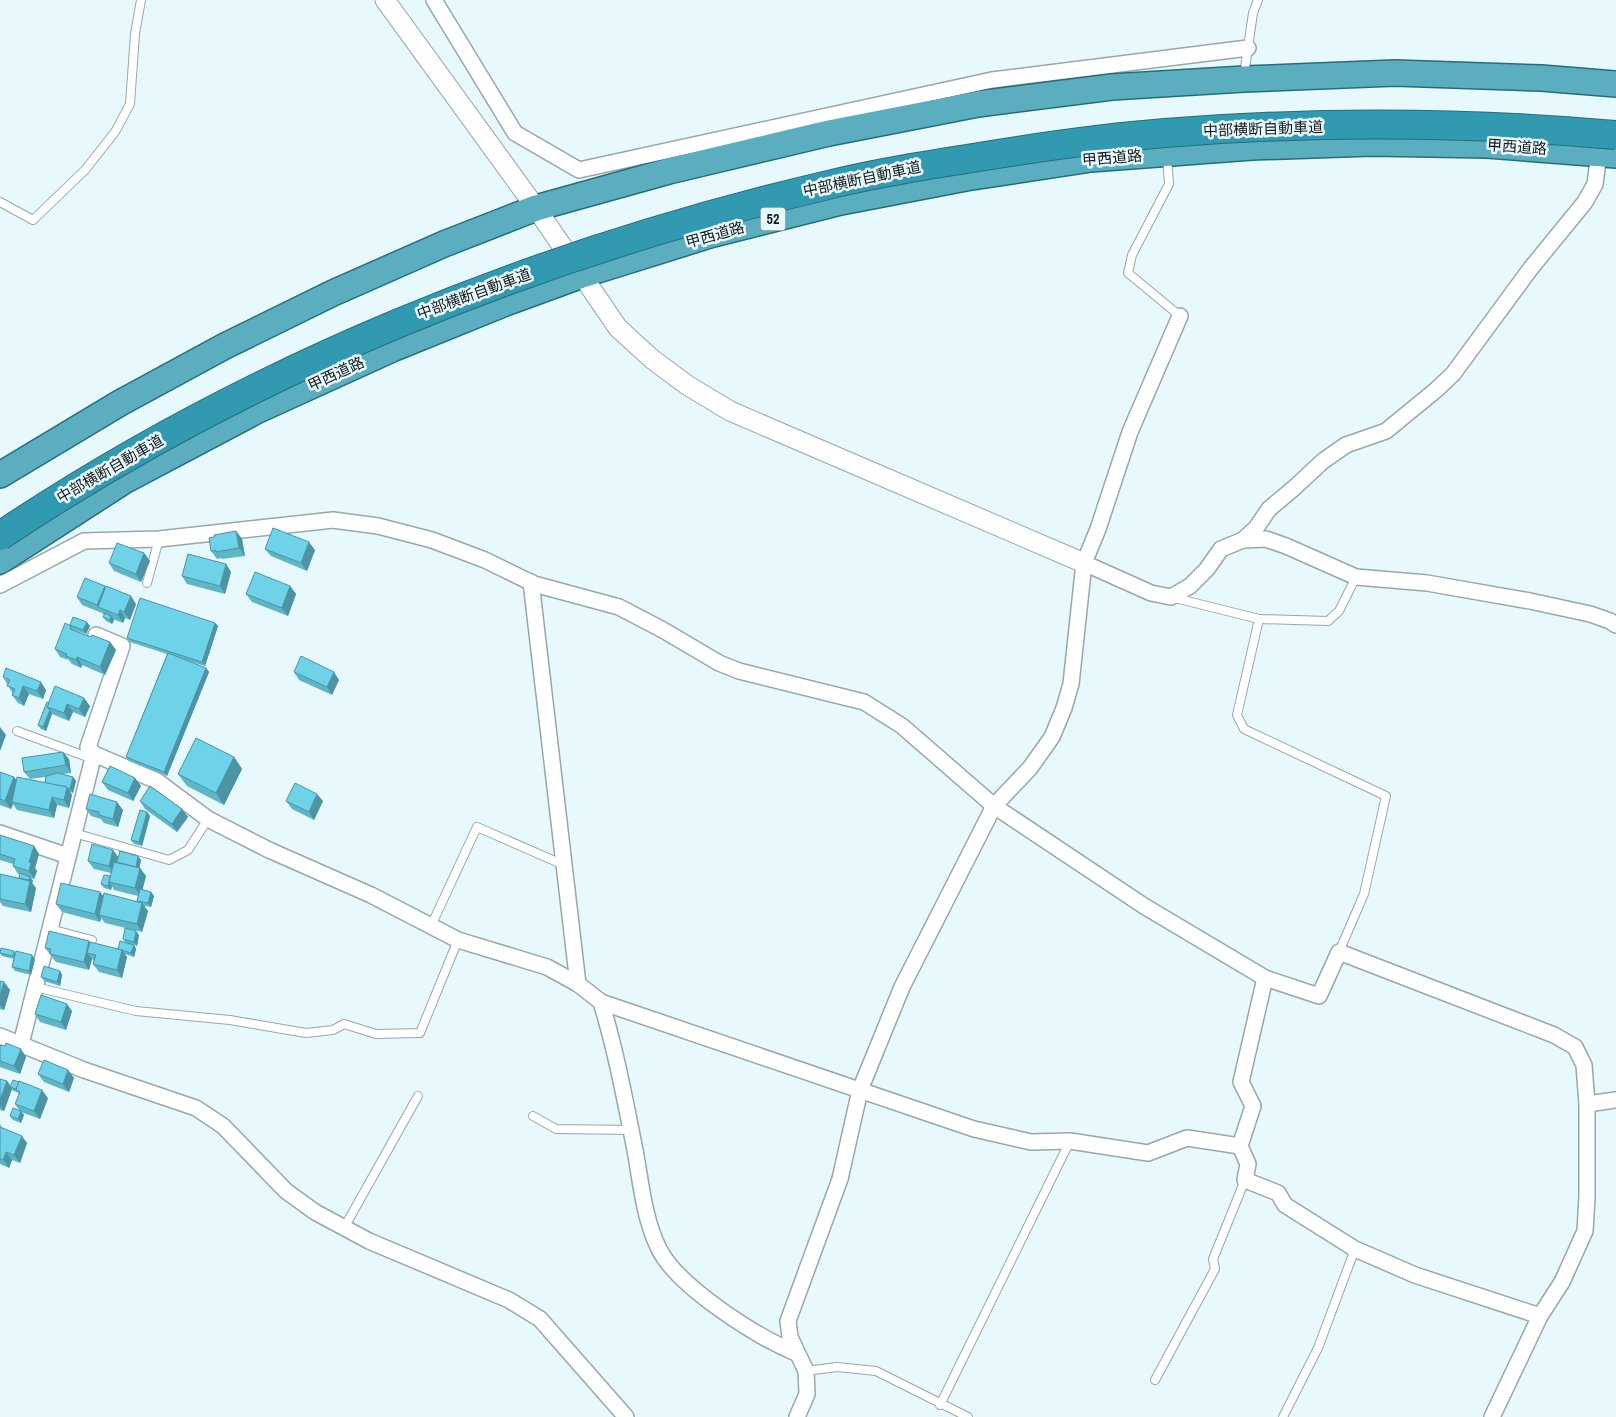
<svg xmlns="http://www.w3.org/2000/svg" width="1616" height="1417" font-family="'Archivo Narrow','Noto Sans JP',sans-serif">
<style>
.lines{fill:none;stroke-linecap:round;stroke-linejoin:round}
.service-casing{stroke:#97a7ab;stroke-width:10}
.minor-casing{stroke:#97a7ab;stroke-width:18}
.tertiary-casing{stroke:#97a7ab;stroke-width:21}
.trunk-casing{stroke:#266d7c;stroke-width:28}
.service{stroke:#fff;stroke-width:8}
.minor{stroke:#fff;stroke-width:15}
.tertiary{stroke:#fff;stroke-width:19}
.trunk{stroke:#5aaec0;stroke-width:25}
.motorway-bridge-casing{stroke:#266d7c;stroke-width:30;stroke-linecap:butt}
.motorway-bridge{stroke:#319ab0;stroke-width:28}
.wall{fill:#5fb5c8}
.shaded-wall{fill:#4d93a3}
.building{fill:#6ed2e9;stroke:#4d93a3}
.labels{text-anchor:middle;stroke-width:5;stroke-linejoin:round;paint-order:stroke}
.shield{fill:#e8f9fd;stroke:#535c5e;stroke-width:1}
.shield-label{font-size:14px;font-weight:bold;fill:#13191a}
.street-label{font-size:15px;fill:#13191a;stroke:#e8f9fd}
</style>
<rect width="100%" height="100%" fill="#e8f9fd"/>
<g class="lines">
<g class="service-casing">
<g id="service">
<path d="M1244,75l9,-62 5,-13"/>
<path d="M1167,157l2,27 -37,71 -4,18 52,43"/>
<path d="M0,202l33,18 52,-50 30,-38 15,-28 5,-70 6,-34"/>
<path d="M147,583l12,-44"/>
<path d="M1171,597l88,22 69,2 11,-10 17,-34"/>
<path d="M1259,619l-22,96 7,14 142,67 -22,98 -25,58"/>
<path d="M17,731l76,28"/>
<path d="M74,833l95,27 19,-10 20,-31"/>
<path d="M431,926l46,-99 87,38"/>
<path d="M50,929l42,11"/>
<path d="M35,987l101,24 94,9 76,13 27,-3 11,-6 32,10 44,-1 38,-93"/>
<path d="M533,1116l23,13 75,1"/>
<path d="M344,1228l74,-132"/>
<path d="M806,1371l31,-4 39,4 92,46"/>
<path d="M1155,1380l60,-111 -2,-10 32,-79"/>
<path d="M940,1405l130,-264"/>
<path d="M1283,1417l35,-69 37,-99"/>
</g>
</g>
<g class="minor-casing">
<g id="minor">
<path d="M434,0l81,133 64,37 413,-90 256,-32"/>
<path d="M1243,540l23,-1 20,7 70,31 71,6 103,18 60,13 20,7 6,4"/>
<path d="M1084,563l67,30 20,4 19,-11 17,-17 14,-20 22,-9 13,-12 13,-19 25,-21 29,-27 23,-16 40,-14 50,-41 17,-16 78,-106 54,-66 10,-18 4,-31"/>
<path d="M531,582l47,402"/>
<path d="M0,585l84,-44 75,-2 174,-19 45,6 54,14 53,20 49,24 85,23 44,23 56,33 20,8 125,31 38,24 92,80 150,100 121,72 54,18 20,-44 215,83 21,12 9,18 3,39v93l-2,34 -23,51 -22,34 -48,101"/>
<path d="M96,635l26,11 -34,101 6,7 63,27 51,38 61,31 102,45 87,45 89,27 31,17 23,18 373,127 57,13 39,-1 78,12 39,-15 53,8"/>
<path d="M0,833l68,23"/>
<path d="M1265,978l-24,104 12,24 -13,40 8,18 -3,16 33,13 7,12 70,44 60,26 125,41"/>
<path d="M601,1002c15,49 24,98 34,148 6,33 9,69 24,99 19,38 98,88 137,104"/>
<path d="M0,1036l84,34 112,38 27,18 63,65 29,21 54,29 140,59 31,19 86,98"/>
<path d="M21,1044l73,-290"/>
<path d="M1587,1104l29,-4"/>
<path d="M797,1417l10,-23 -1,-23 -16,-34 -2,-16 52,-142 20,-89 42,-103 92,-181 36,-38 22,-31 12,-29 7,-24 13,-121 14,-34 32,-97 50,-116"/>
</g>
</g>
<g class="tertiary-casing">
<path id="tertiary" d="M385,0l151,208 82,120 34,31 35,26 43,26 354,152"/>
</g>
<g class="trunk-casing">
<g id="trunk">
<path d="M0,475l120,-72 105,-57 108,-53 111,-49 92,-36 133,-37 160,-38 149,-29 134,-17 132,-8 151,-6 146,5 75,6"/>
<path d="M0,561l124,-80 134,-71 134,-61 116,-47 74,-27 128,-40 131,-33 125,-24 125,-19 161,-12 120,-4 115,2 129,10"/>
</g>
</g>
<use href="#service" class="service"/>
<use href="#minor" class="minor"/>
<use href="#tertiary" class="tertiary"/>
<use href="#trunk" class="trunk"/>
<g class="motorway-bridge-casing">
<path id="motorway-bridge" d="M0,536c251,-168 535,-282 828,-351 49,-12 100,-20 151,-28 61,-10 123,-19 186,-24 149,-12 301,-11 451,2"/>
</g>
<use href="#motorway-bridge" class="motorway-bridge"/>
</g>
<g class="wall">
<path d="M236,531l6,8 3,17 -23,3 -1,-1 -4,1 -6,-8 3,-14z"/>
<path d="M265,549l50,1 -8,21 -36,-15z"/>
<path d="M144,553l6,8 -9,21 -27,-11 -5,-8z"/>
<path d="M226,564l5,8 -6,22 -38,-10 -5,-8z"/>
<path d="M290,586l6,8 -8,22 -36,-14 -6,-8z"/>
<path d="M106,587l30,17 -6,16 -5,-2 -2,5 -10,-4 1,1 -2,4 -6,-3 -3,-4 1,-2 -2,-2 -20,-8 -5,-8z"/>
<path d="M215,623l3,3 -13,40 -23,-7 24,9 3,4 -42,104 -38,-15 -3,-4 41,-103 -37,-12 -3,-4z"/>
<path d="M70,625l20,1 -4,8 -12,-4 1,1 16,6 19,5 6,8 -11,25 -23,-10 -1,3 -9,-4 -3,-4 -9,-3 -5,-8z"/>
<path d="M294,672l45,8 -7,15 -33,-15z"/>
<path d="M3,677l43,13 -3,9 -14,-5 -5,12 -6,-3 -6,-8 1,-1z"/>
<path d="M47,702l43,4 -5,11 -12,-5 -4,9 -17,-7 -6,17 -5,-2 -3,-4z"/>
<path d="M234,757l8,12 -18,36 -37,-19 -9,-12z"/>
<path d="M69,759l2,14 -8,1 10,3 3,4 -3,12 -3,-1 2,3 -3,13 -12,-3 -3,13 -37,-8 -4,-6 -2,5 -11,-4v-33l14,5 2,3 29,3 1,-6 -16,2 -6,-7z"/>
<path d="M135,778l6,8 -8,15 -25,-11 -6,-8z"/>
<path d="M140,801l48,16 -11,15 -32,-23z"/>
<path d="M286,801h37l-9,19 -22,-11z"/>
<path d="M86,809l37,1 -5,17 -14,-4 -3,-4 -10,-3z"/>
<path d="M147,812l3,4 -8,30 -8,-2 -3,-4z"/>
<path d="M0,835l34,11 5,8 -4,14 2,3 -3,8 -3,-1 2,3 -1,2 4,5 -5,24 -28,-6 -3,-4v-28l19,4 1,-4h-2l-5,-8v-2l-13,-4z"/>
<path d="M113,850l5,7 -1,5 24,-2 -2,8 7,8 -4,14 9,2 3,4 -3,11 -7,-1 4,5 -6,21 -37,-9 -4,-5 -1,4 -38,-10 -6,-8 44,-12 4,5 34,5v-6l-24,-6 -2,-4 -1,4 -7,-2 -3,-4 9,-8 1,-3 -17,-4 -6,-8z"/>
<path d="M139,935l-2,11 -3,-1 2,4 -2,8 -9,-3 2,3 -5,21 -23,-6 -6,-8 1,-3 -2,-2 -3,11 -33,-8 -11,-14 44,-7 1,2 28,6 7,-7 -2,-3z"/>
<path d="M0,951h14l1,2 20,6 -4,16 -16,-4 -3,-4 2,-8 -12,-3 -2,-3z"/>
<path d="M60,971l2,4 -2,11 -16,-5 -3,-4z"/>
<path d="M0,981l4,1 6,8 -6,20 -4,-1z"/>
<path d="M72,1011l-6,19 -26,-8 -5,-8z"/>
<path d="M0,1045l26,12 -6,17 -20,-7z"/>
<path d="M68,1070l6,8 -5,14 -25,-10 -6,-8z"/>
<path d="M0,1079l7,2 4,5 37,12 -8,21 -19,-7 3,3 -3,8 -8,-3 -3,-4 10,-5 -5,-7 4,-10 -2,-2 -4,-1 -1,-2 -8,22 -4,-1z"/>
<path d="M0,1124l1,2v2l26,15 -7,20 -8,-3 -3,8 -9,-4z"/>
</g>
<g class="shaded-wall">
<path d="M236,531l6,8 3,17 -6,-8z"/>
<path d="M309,542l6,8 -8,21 -6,-8z"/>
<path d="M144,553l6,8 -9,21 -5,-8z"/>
<path d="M226,564l5,8 -6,22 -5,-8z"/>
<path d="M105,586l5,8 -12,13 -1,-2z"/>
<path d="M290,586l6,8 -8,22 -6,-8z"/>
<path d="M131,596l5,8 -6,16 -6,-8z"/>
<path d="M120,610l5,8 -2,5 -5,-8z"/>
<path d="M111,616l3,4 -2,4 -2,-4z"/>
<path d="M87,622l3,4 -4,8 -3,-4z"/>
<path d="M215,623l3,3 -13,40 -3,-4z"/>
<path d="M110,642l6,8 -11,25 -5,-8z"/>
<path d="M77,657l5,8 -1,3 -5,-8z"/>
<path d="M206,668l3,4 -42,104 -3,-4z"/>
<path d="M334,672l5,8 -7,15 -5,-8z"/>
<path d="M41,682l5,8 -3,9 -6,-8z"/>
<path d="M23,686l6,8 -5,12 -5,-8z"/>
<path d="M84,698l6,8 -5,11 -6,-8z"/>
<path d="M67,704l6,8 -4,9 -5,-8z"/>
<path d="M50,710l2,4 -6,17 -3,-4z"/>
<path d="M0,727l6,8 -6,16z"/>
<path d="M63,752l6,7 2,14 -5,-8z"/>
<path d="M234,757l8,12 -18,36 -8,-12z"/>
<path d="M14,777l6,8 -8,17 1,2 -2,5 -6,-8z"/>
<path d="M73,777l3,4 -3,12 -3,-4z"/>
<path d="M135,778l6,8 -8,15 -5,-8z"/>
<path d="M67,787l5,8 -3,13 -5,-8z"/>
<path d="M317,794l6,7 -9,19 -5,-8z"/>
<path d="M52,797l5,8 -3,13 -5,-8z"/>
<path d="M117,802l6,8 -5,17 -5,-8z"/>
<path d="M182,809l6,8 -11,15 -5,-8z"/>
<path d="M147,812l3,4 -8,30 -3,-4z"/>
<path d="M34,846l5,8 -4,14 2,3 -3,8 -5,-8v-9z"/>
<path d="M113,850l5,7 -4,17 -5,-8z"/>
<path d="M138,856l3,4 -2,11 -3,-4z"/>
<path d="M140,868l6,8 -5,20 -6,-8z"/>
<path d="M30,877l3,4 -1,2 4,5 -5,24 -6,-8z"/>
<path d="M109,882l3,4 -1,4 -3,-4z"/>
<path d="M100,892l6,8 -7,15 2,3 -1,4 -5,-8z"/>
<path d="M151,892l3,4 -3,11 -3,-4z"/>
<path d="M142,903l6,8 -6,21 -5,-8z"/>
<path d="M136,931l3,4 -2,11 -3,-4z"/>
<path d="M89,941l5,8 -7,4 5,6 -3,11 -5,-8z"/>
<path d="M134,945l2,4 -2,8 -3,-4z"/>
<path d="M122,950l5,7 -5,21 -5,-8z"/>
<path d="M32,955l3,4 -4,16 -2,-4z"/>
<path d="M60,971l2,4 -2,11 -3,-4z"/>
<path d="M4,982l6,8 -6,20 -4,-5v-9z"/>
<path d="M67,1004l5,7 -6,19 -5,-8z"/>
<path d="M21,1049l5,8 -6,17 -6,-8z"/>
<path d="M68,1070l6,8 -5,14 -6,-8z"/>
<path d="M7,1081l5,8 -8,22 -4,-5v-6z"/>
<path d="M42,1090l6,8 -8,21 -6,-8z"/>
<path d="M21,1111l3,4 -3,8 -3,-4z"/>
<path d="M22,1136l5,7 -7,20 -6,-8z"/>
<path d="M6,1152l6,8 -3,8 -6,-8z"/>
</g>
<g class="building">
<path d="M273,528l36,14 -8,21 -36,-14z"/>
<path d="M236,531l3,17 -23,4v-2l-5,1 -2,-13 5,-1v-2z"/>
<path d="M117,543l27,10 -8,21 -27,-11z"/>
<path d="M188,554l38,10 -6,22 -38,-10z"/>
<path d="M255,572l35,14 -8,22 -36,-14z"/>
<path d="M85,578l20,8 -8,19 -20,-8z"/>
<path d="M106,586l25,10 -7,16 -4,-2 -2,5 -20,-8z"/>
<path d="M140,598l75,25 -13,39 -75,-24z"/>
<path d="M105,613l6,3 -1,4 -7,-3z"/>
<path d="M73,617l14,5 -4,8 -13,-5z"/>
<path d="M65,623l6,3 -1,3 21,8 1,-2 18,7 -10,25 -23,-10 -1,3 -10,-4 1,-2 -12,-5z"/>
<path d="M168,653l38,15 -42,104 -38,-15z"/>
<path d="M301,656l33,16 -7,15 -33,-15z"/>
<path d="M6,668l35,14 -4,9 -14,-5 -4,12 -7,-3 3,-6 -8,-3 3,-6 -7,-3z"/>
<path d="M55,686l29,12 -5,11 -12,-5 -3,9 -17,-6z"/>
<path d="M47,702l2,1 -2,4 3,3 -7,17 -5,-2z"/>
<path d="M196,738l38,19 -18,36 -38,-19z"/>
<path d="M63,752l3,13 -42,7 -2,-14z"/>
<path d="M110,766l25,12 -7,15 -26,-11z"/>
<path d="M0,772l14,5 -9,24 -5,-2z"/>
<path d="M58,773l15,4 -3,12 -4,-1 1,-1 -22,-4 1,-7z"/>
<path d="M17,777l50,10 -3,13 -12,-3 -3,13 -37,-8z"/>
<path d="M295,783l22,11 -8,18 -23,-11z"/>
<path d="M150,786l32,23 -10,15 -32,-23z"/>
<path d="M90,794l27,8 -4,17 -14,-4v-3l-13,-3z"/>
<path d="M140,810l7,2 -8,30 -8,-2z"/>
<path d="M0,835l34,11 -5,16 2,1 -2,8 -16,-5 2,-7 -15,-5z"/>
<path d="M92,844l21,6 -4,16 -21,-5z"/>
<path d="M120,851l18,5 -2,11 -19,-5z"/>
<path d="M114,862l26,6 -5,20 -26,-6z"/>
<path d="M20,873l10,4 -1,3 -10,-2z"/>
<path d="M0,874l30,7 -5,23 -25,-5z"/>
<path d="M104,875l6,1 -2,10 -7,-2z"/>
<path d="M61,883l39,9 -5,22 -39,-10z"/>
<path d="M140,889l11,3 -3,11 -11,-2z"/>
<path d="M104,893l38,10 -5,21 -38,-9z"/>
<path d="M125,928l11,3 -2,11 -11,-3z"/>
<path d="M49,931l40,10 -5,21 -34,-8 1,-5 -6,-1z"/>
<path d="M120,941l14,4 -3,8 -13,-4z"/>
<path d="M90,942l32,8 -5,20 -24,-6 3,-9 -9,-2z"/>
<path d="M1,948l13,3 -1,5 -13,-3z"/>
<path d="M16,951l16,4 -3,16 -17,-4z"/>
<path d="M44,966l16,5 -3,11 -16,-5z"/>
<path d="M0,981l4,1 -4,14z"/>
<path d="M41,995l26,9 -6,18 -26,-8z"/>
<path d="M6,1043l15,6 -7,17 -14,-5v-16l5,1z"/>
<path d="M44,1060l24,10 -5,14 -25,-10z"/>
<path d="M0,1079l7,2 -7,19z"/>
<path d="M13,1080l6,2 -3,7 -6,-2z"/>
<path d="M19,1081l23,9 -8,21 -19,-7 5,-12 -4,-2z"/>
<path d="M13,1108l8,3 -3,8 -8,-3z"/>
<path d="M0,1127l22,9 -8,19 -8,-3 -3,8 -3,-1z"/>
</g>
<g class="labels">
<rect class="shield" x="760.5" y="207.5" width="25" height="23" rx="4"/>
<g class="shield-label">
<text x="773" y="224">52</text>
</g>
<g class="street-label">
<text transform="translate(1263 129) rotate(-2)" y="5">中部横断自動車道</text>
<text transform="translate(1517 147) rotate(4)" y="5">甲西道路</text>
<text transform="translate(1112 158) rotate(-5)" y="5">甲西道路</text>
<text transform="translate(862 179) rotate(-12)" y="5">中部横断自動車道</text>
<text transform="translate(715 235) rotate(-16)" y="5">甲西道路</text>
<text transform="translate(474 294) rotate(-20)" y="5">中部横断自動車道</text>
<text transform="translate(336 374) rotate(-25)" y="5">甲西道路</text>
<text transform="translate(110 469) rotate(-30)" y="5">中部横断自動車道</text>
</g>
</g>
</svg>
